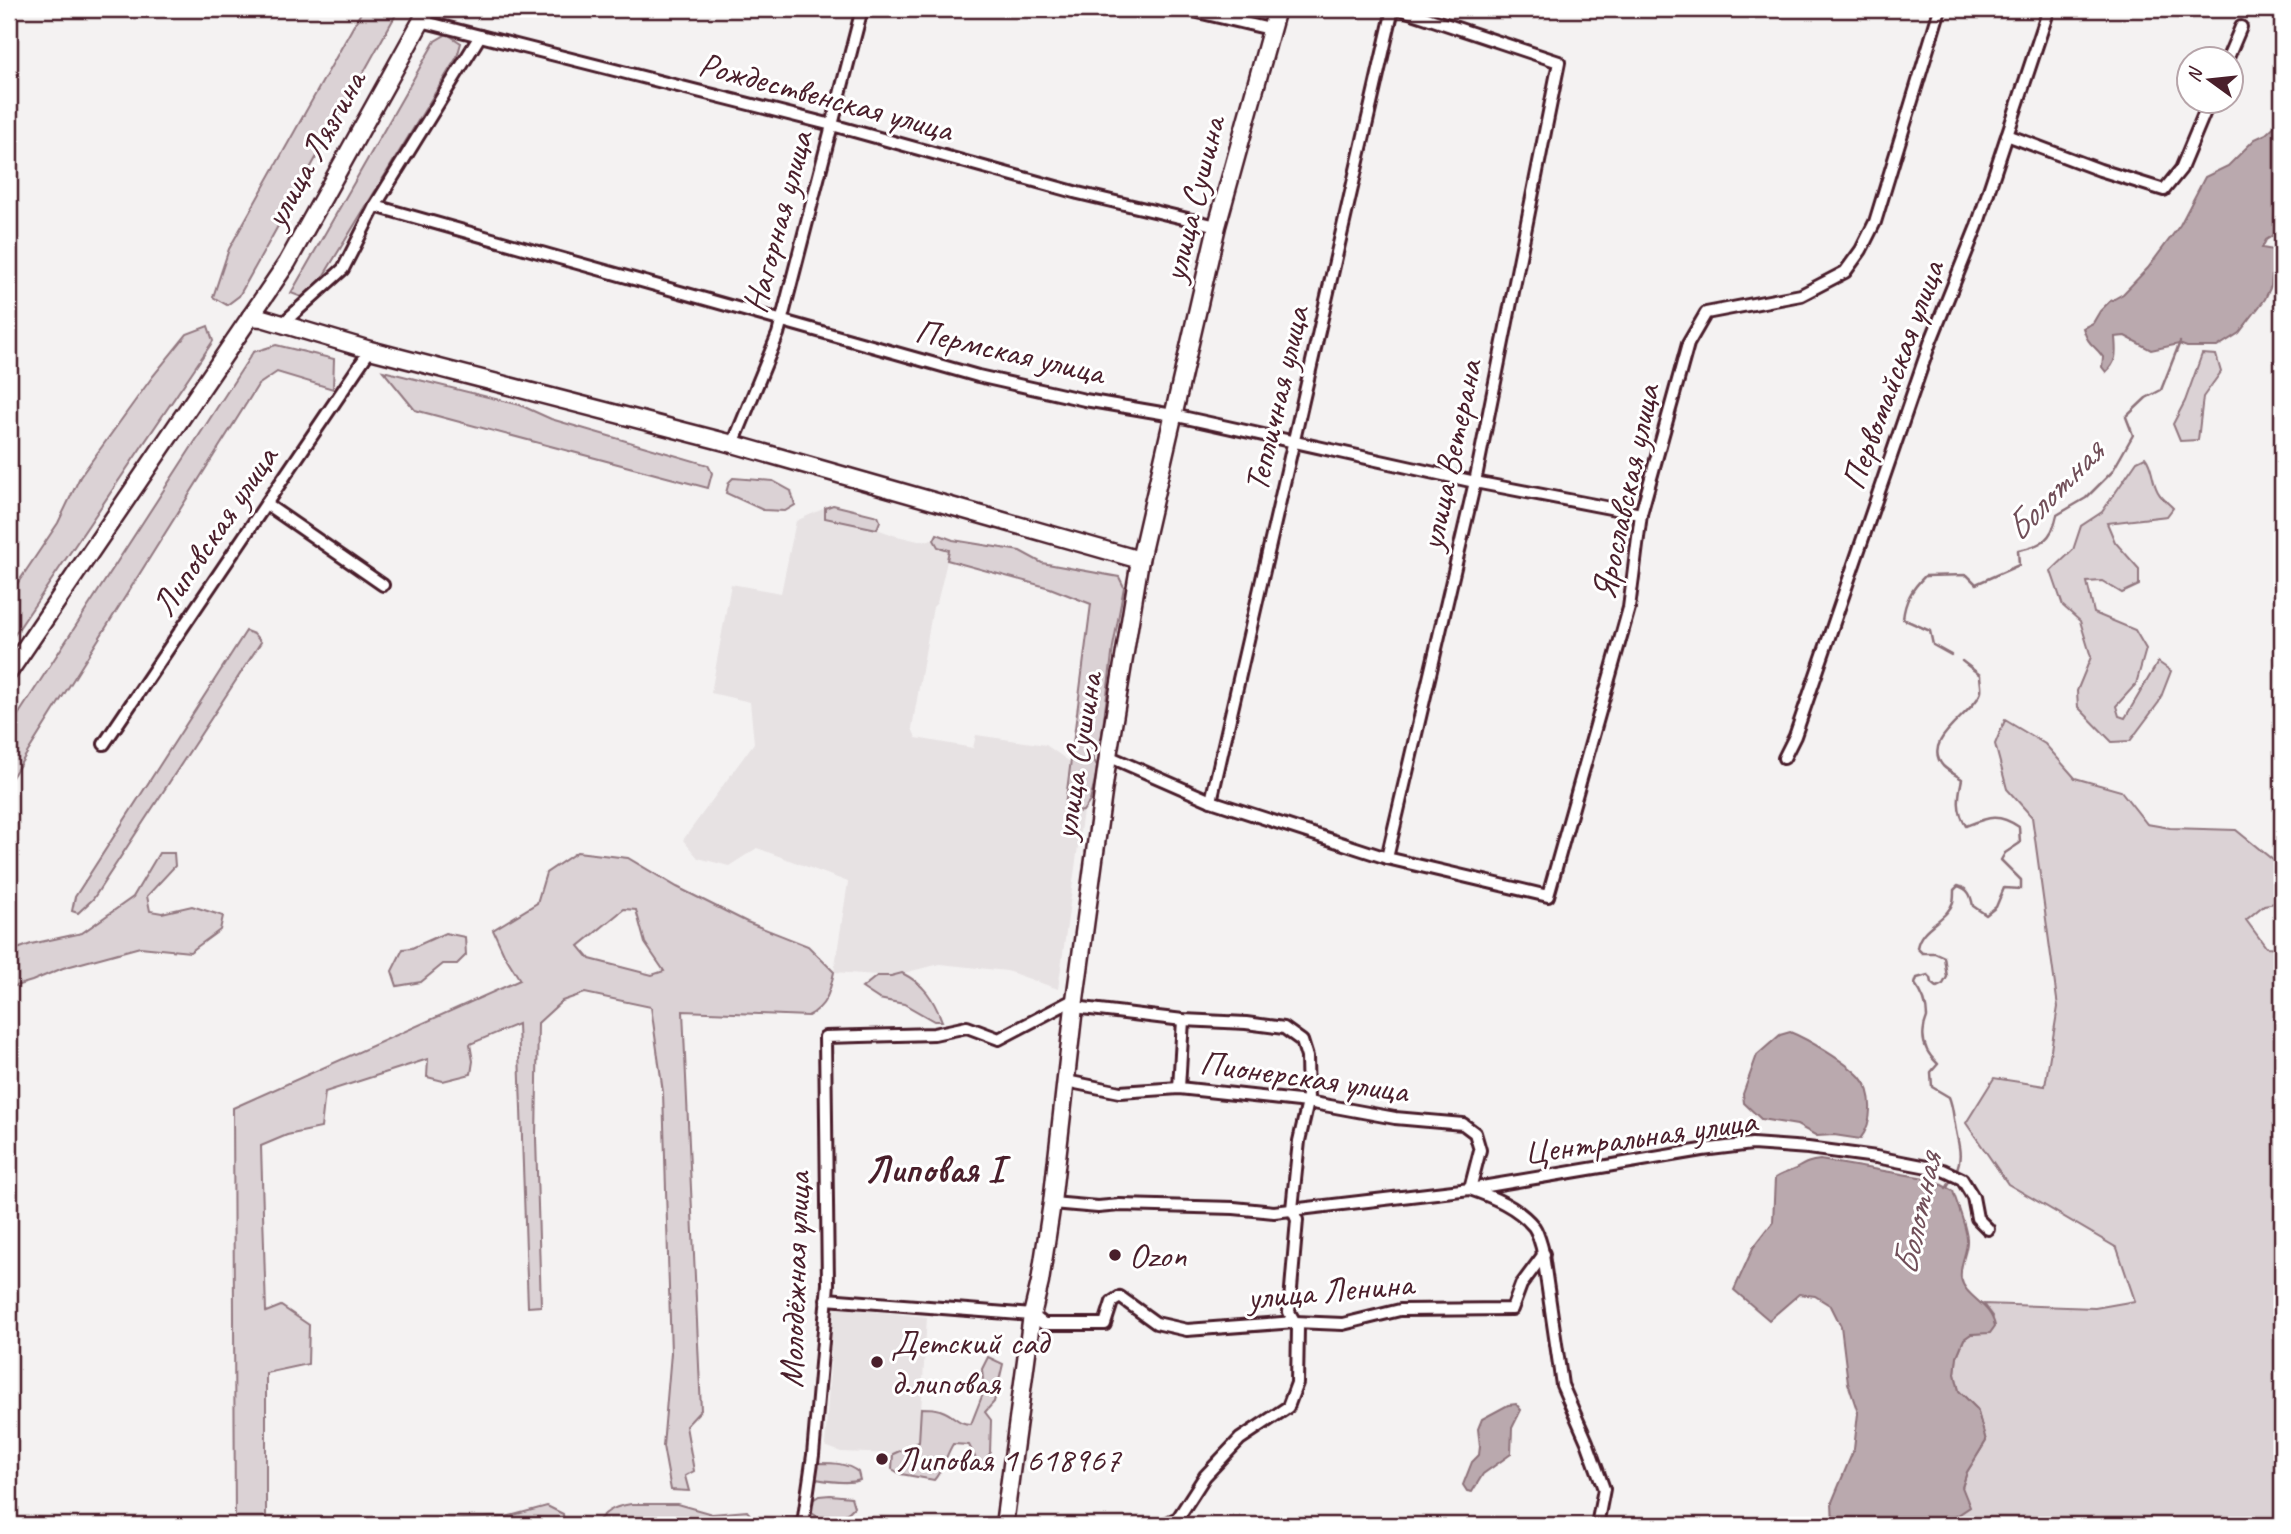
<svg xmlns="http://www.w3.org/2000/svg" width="2291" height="1534" font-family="Caveat,sans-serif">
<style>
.built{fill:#e7e2e3}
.green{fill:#dbd2d5;stroke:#927880;stroke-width:2;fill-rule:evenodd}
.water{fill:#baa9ae;stroke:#8d727a;stroke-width:2}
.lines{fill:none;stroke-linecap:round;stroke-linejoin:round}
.stream{stroke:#8d727a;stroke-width:2.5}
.street-casing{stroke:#4a1f2b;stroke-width:16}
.secondary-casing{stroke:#4a1f2b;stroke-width:21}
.street{stroke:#fff;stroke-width:10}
.secondary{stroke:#fff;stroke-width:16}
.poi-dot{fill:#4a1f2b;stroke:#fff;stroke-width:2.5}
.labels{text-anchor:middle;stroke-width:6;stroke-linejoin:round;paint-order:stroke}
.street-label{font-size:35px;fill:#4a1f2b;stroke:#fff}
.poi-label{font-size:35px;fill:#4a1f2b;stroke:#fff;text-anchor:start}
.water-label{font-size:37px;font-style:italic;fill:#714f59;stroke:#fff}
.quarter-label{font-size:38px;font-weight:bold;fill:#4a1f2b;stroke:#fff}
</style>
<rect width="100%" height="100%" fill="#f4f2f2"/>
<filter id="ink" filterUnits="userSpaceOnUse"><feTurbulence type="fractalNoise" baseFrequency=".0143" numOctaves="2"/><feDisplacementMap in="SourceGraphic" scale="14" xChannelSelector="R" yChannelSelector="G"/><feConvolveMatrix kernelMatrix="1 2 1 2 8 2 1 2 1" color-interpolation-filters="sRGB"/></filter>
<g filter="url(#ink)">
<g class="built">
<path d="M825,508v10l52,11 16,6 25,6 16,-1 4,7 12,2 -13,54 -4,4 -21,121 4,10 57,10 3,-13 70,10 24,17 -6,52 19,-3 -25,178 -51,-18 -67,-7 -49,12 -57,-4 14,-90 -91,-34 -28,18 -31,-8 -15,-18 71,-97 -4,-41 -39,-9 20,-109 50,9 15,-72z"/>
<path d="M834,1307l93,10 -8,125 -26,12 -52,-2 -16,-6z"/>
</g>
<g class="green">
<path d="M363,9h36l-160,287 -12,9 -14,-8 16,-48z"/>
<path d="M447,34l14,9 -4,14 -144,236 -9,5 -13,-5 144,-252z"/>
<path d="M208,326l5,15 -204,302v-47l49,-73 22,-46 73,-101 34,-42z"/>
<path d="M276,345l58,14 -1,30 -56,-17 -19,13 -249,397v-53l244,-377z"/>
<path d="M2202,354l14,1 5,17 -18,25 -5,43 -18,1 -7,-17 12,-23z"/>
<path d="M383,371l137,34 31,14 157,46 4,8 -4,15 -293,-78z"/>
<path d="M2145,457c9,11 6,27 15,38 4,5 9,9 13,13l-6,8 -60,7 8,19 24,27v16l-17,8 -20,-12 -15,1 7,31 41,17 11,19 -10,35 -20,22 3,10 6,2 33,-56 13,9 -12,31 -29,39 -18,1 -34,-35 -1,-16 14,-34 -11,-36 -17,-15 -12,-35 22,-21 8,-24 21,-14 35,-51z"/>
<path d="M733,478l40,3 18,10 4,14 -10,6 -22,-1 -37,-17 3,-11z"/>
<path d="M833,505l45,11 2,5 -3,8 -52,-11v-10z"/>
<path d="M937,534l16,6 67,11 22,12 77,14 5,10 -11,60 -12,96 -9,3 1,13 5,8 -8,34 -7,10 -19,3 27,-210 -41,-16 -103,-28 2,-10 -11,-3 -4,-7z"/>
<path d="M246,631l8,3 7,8 -168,257 -15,14 -6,-2 3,-14z"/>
<path d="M2005,720l40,24 30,34 46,13 26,33 23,4 66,2 43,35 3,6v31l-18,3 -18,15 20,27 16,1v577h-339l26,-18 -7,-19 5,-16 19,-31 -9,-32 -18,-18 -4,-17 2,-18 7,-17 7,-5 19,-2 3,-16 -9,-12 111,4 40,-7 -18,-53 -109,-64 -42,-61 28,-45 51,8 13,-79 -26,-190 -25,-28 -12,-45z"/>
<path d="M577,852l51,6 49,29 70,35 61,24 26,26c-4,19 -7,34 -26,44l-125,-5 18,399 -15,16 8,45 -9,5 4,15 -18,-1 -8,-44 8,-93 -8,-261 -12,-85 -66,-14 -23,8 -24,22 -2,115 5,168 -13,1 -10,-283 -48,20 3,17 -2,13 -28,7 -16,-4 1,-18 -103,33 -4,36 -34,7 -26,11 5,166 15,-6 28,19 -1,39 -42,9v152h-31l-2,-417 287,-128 -16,-26 -11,-24 44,-27 9,-30zM624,909l12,1 9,33 19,28 -12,4 -62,-16 -11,-13z"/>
<path d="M159,853h15l1,13 -28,30 3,15 12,2 30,-7 31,10 -3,14 -30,22 -50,-5 -77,21 -31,13 -23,7v-36l22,-8 51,-11 51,-36z"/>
<path d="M445,933l20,4 1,18 -9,9h-14l-22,18 -24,4 -5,-15 11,-22 9,-1z"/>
<path d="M902,973c22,11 31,25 40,48h-8l-30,-17 -25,-5 -17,-11 15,-12h14z"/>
<path d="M988,1357l15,7 -9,38 -9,10 6,8 -1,33 -10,14 -11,-22 -16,-1c-7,11 -11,28 -19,36l-33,-6 -9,-5 1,-15 26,-12 2,-34c9,0 16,0 24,4 11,5 13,12 26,12l13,-33 -2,-22z"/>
<path d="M819,1463c14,0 28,0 39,9l2,8c-10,4 -33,1 -44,-1l-1,-12z"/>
<path d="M830,1495l21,2 3,10c-10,12 -35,18 -45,2l2,-8 8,-5z"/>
<path d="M631,1504h46l35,10 35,-3 8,9 -3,5h-152l-1,-5c9,-11 19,-14 32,-16z"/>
<path d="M547,1506l16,8 1,9 -12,2h-223l177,-8z"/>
</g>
<g class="water">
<path d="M2282,119v111l-16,10 -4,8 12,2 -3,36 -6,13 -26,34 -22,14h-30l-8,-3 -28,6 -26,-14 -10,1c1,15 3,24 -9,35l-4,-5 1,-10c-10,-14 -14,-10 -20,-29l10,-5 7,-12 9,-9 14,-8 25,-26 32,-43 25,-48 23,-11 27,-27 11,-5z"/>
<path d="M1790,1032c18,7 57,31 70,45 14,16 13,46 0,62l-26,-4 -17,1 -20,-11 -36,-6 -17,-16 -1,-9 14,-39 23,-20z"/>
<path d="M1820,1160l111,19 22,12c4,13 13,34 14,48 1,13 -8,25 -6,39 4,20 29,24 34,48l-5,7 -19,1 -7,5 -7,17 -2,18 4,17 18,18 9,32 -19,31 -5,15 8,20 -27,18h-110l-1,-23 22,-53 4,-36 -10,-30 -7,-57 -10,-20 -16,-10 -16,-2 -30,26 -35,-30 19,-42 20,-26 2,-44c7,-5 15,-6 22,-10 9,-5 13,-7 23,-8z"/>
<path d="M1516,1404l5,6 -9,18 -1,26 -28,20 -11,18 -5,-1 -4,-6 9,-23 7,-7 1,-9 -2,-17 4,-10 26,-14z"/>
</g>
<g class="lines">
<g class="stream">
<path d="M1951,655l-18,-10 -3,-14 -27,-12c2,-19 9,-30 22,-43l42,-1 9,9 43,-19 -1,-15c23,-4 34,-10 39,-35l29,-17 26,-26 21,-37 -7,-18 20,-19 15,-8 19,-48"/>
<path d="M1956,1171c8,-16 1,-30 -1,-46 -2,-10 -2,-18 -6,-28l-17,-10 -1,-15 7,-8c-11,-10 -17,-21 -14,-36 0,-4 2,-7 3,-11 0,-12 -5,-24 -12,-33l2,-6 11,-3 3,3 1,5 5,4 6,-3 4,-7 -3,-20 -9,-4h-13l-5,-5c3,-22 30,-27 36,-46 1,-4 1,-8 1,-12l4,-4c11,3 13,10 15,20l13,9 10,-8 8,-19 17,1v-9l-20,-20 4,-7 15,-10 -1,-16c-21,-14 -30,-10 -53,-1 -10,-16 -8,-29 -4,-47 -6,-4 -14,-8 -19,-13 -23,-27 30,-51 38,-74 1,-4 -1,-12 -1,-17l-18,-14"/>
<path d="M1946,1189l7,-12"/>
</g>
<g class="street-casing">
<g id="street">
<path d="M1185,9l85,20"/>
<path d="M421,21l411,104 246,68 139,33"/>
<path d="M2227,60l14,-33"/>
<path d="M2007,135l93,35 64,20 17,-21 28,-67"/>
<path d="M375,206l603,170 107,24 88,15 302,67 166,32"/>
<path d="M281,325l62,-56 32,-63 105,-170"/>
<path d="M733,444l45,-110 84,-325"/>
<path d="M266,504l117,81"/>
<path d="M104,744l266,-394"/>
<path d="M1108,756l103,45 176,57 161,38 81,-288 12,-94 47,-170 18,-31 95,-18 44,-23 16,-22 14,-28 65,-213"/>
<path d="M1784,758l11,-22 135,-393 47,-117 72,-217"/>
<path d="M1211,801l182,-792"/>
<path d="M1387,858l88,-376 84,-420 -159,-53"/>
<path d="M1074,1007l109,13 63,3 38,5 18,13 5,16 1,45 -9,39 -7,68 5,11 -8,92 9,16 -1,55 -9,24 -48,32 -35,37 -27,42 -15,7"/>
<path d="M1066,1081l54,11 59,-4 129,14 87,16 68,6 12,9 5,17 -10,39c23,8 48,18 64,38 4,6 6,14 8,21l20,137 25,57 17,47 -7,36"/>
<path d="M1179,1088l4,-68"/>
<path d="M1052,1203l46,4 22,-2 114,3 40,4 196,-23 232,-39 50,-6 56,4 68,9 67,13 19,9 11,18 4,21 11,11"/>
<path d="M826,1299l206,16 12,9h61l7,-22 8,-5 36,26 31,7 108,-8 48,2 57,-14 112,-1 9,-24 23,-31"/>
<path d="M803,1524l10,-69 15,-171 -3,-247 109,-3 33,-7 32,12 76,-40"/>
<path d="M797,1525h49"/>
</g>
</g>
<g class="secondary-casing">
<g id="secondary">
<path d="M250,317l12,1 108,32 363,94 407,116"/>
<path d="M9,672l278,-409 141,-254"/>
<path d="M1004,1525l28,-210 8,-33 12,-79 22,-196 34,-251 32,-196 77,-334 60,-217"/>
</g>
</g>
<use href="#street" class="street"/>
<use href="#secondary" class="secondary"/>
</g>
</g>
<g class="poi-dot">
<circle cx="1115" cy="1255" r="7"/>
<circle cx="877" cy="1362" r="7"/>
<circle cx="882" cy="1459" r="7"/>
</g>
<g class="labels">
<g class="street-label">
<text transform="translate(826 96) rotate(15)" y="12">Рождественская улица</text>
<text transform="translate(314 149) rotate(-61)" y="12">улица Лязгина</text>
<text transform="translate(1193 199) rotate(-76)" y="12">улица Сушина</text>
<text transform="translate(777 222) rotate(-75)" y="12">Нагорная улица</text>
<text transform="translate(1010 351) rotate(13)" y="12">Пермская улица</text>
<text transform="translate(1892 375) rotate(-70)" y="12">Первомайская улица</text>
<text transform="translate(1276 399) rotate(-77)" y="12">Тепличная улица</text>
<text transform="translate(1450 455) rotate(-78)" y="12">улица Ветерана</text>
<text transform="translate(1625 492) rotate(-78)" y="12">Ярославская улица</text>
<text transform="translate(214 531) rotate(-56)" y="12">Липовская улица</text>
<text transform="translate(1077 756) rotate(-81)" y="12">улица Сушина</text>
<text transform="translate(1304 1076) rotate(8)" y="12">Пионерская улица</text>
<text transform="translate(1640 1136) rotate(-8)" y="12">Центральная улица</text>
<text transform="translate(794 1280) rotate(-88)" y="12">Молодёжная улица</text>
<text transform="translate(1330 1290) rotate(-5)" y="12">улица Ленина</text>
</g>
<g class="poi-label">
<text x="1129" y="1267">Ozon</text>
<text x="891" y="1354">Детский сад<tspan x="891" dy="40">д.липовая</tspan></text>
<text x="896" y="1471">Липовая 1 618967</text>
</g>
<g class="water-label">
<text transform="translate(2053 490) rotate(-46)" y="13">Болотная</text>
<text transform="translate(1916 1214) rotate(-78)" y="13">Болотная</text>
</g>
<g class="quarter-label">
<text x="934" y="1182">Липовая I</text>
</g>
</g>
<rect width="2291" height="1534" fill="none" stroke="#fff" stroke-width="35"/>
<rect x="18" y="18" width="2256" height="1499" fill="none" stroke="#4a1f2b" stroke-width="2.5" filter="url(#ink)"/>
<g transform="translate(2210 80) rotate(285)"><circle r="33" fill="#ffffff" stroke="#b7a5aa" stroke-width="2"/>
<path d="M0-5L12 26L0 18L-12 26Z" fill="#4a1f2b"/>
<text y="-10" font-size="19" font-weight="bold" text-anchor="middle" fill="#4a1f2b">N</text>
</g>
</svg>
